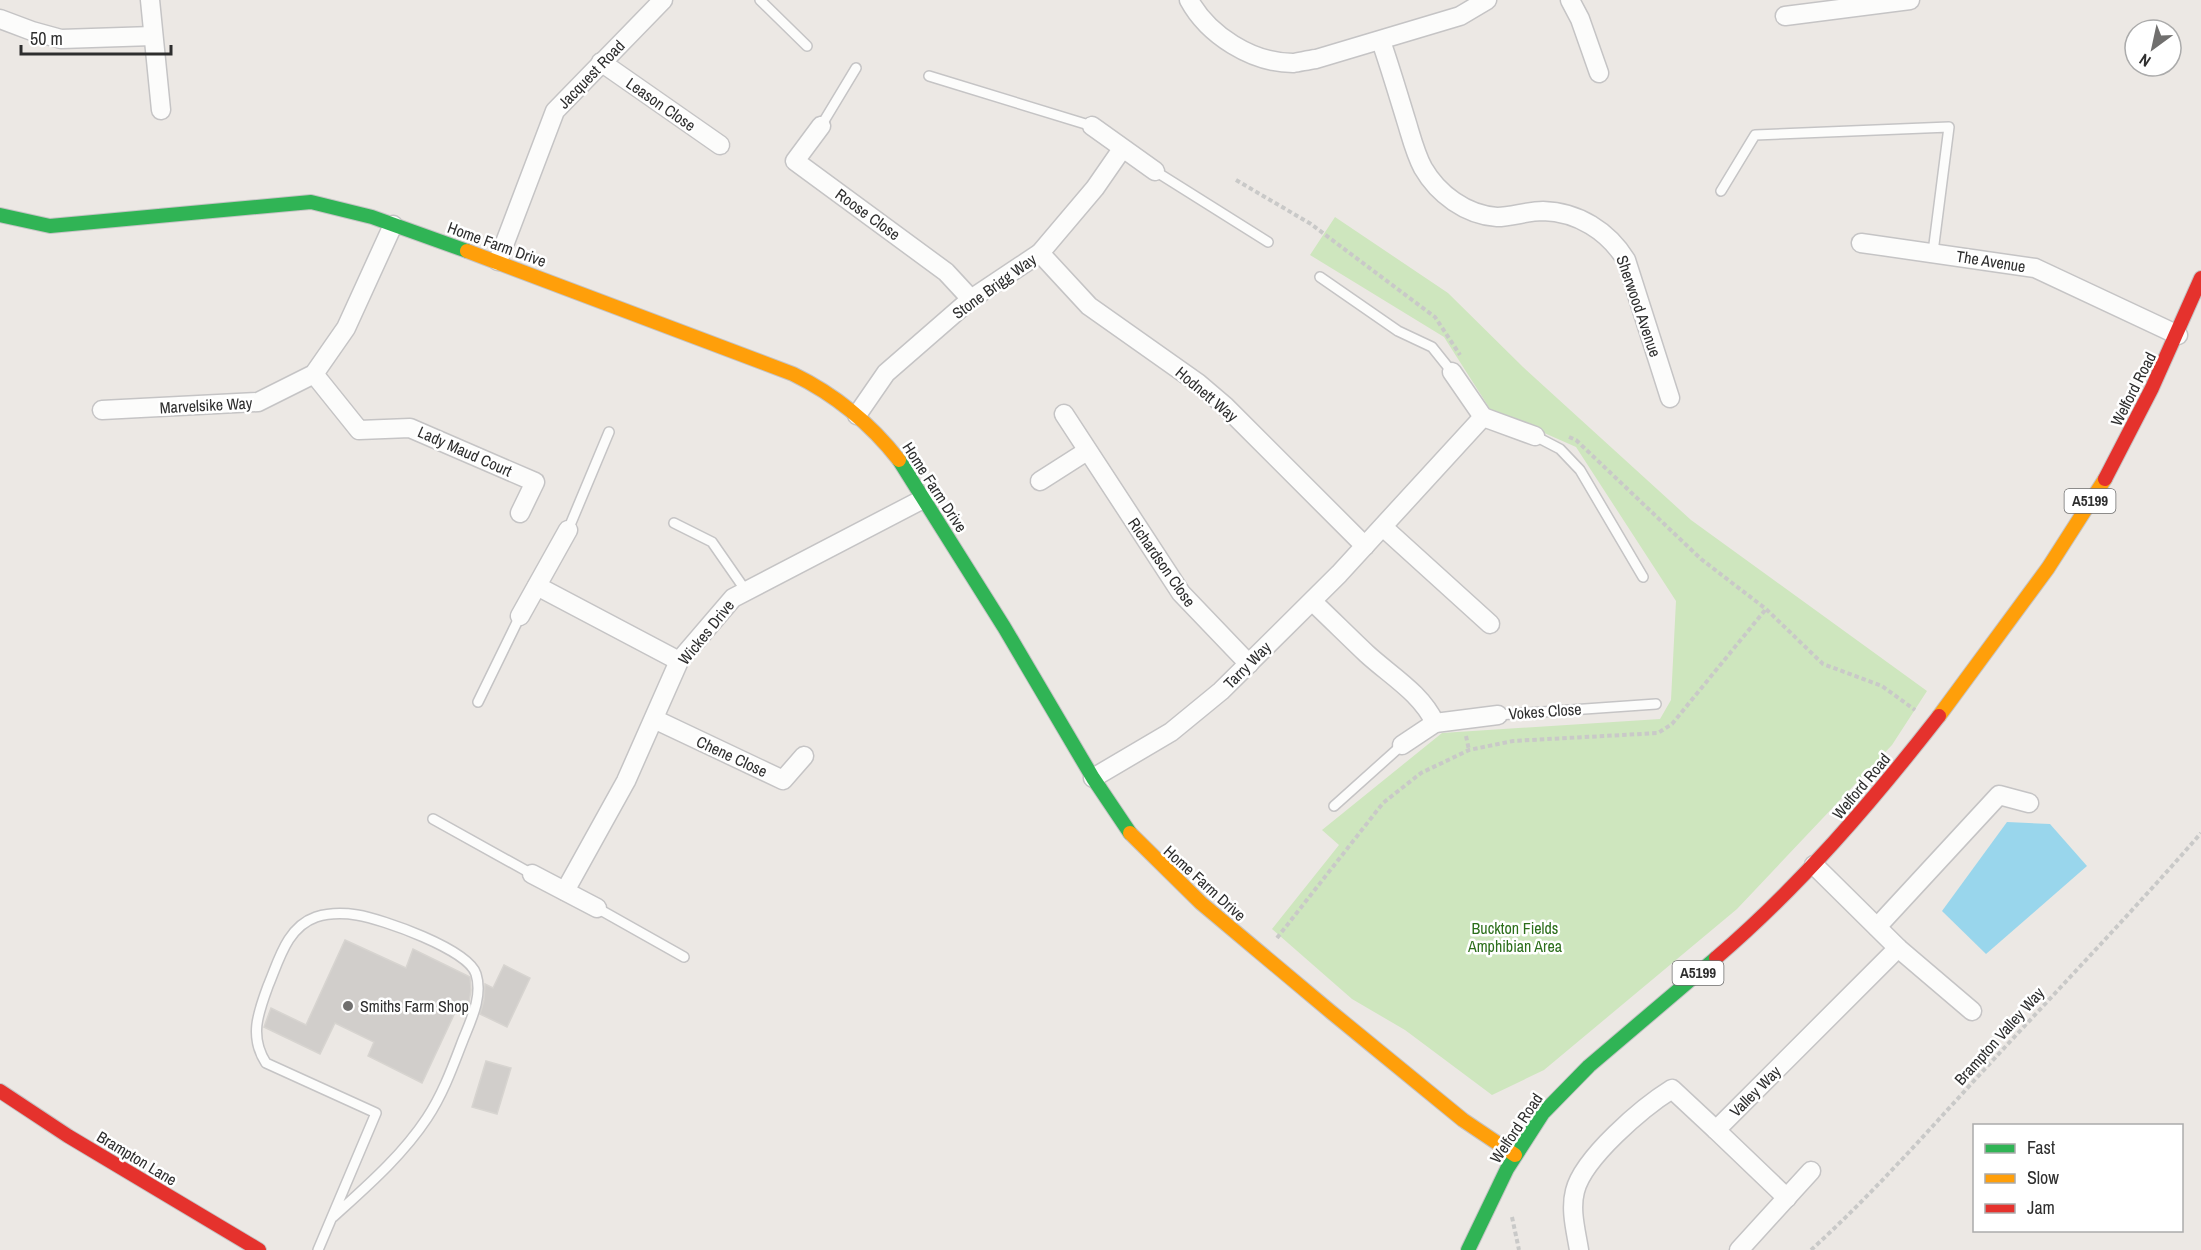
<svg xmlns="http://www.w3.org/2000/svg" width="2201" height="1250" font-family="'Archivo Narrow',sans-serif">
<style>
.green{fill:#cee6be}
.water{fill:#99d6ec}
.building{fill:#d1cecb;stroke:#d7d4d0;stroke-width:1.5}
.lines{fill:none;stroke-linecap:round;stroke-linejoin:round}
.lane-casing{stroke:#c5c4c5;stroke-width:12}
.street-casing{stroke:#c5c4c5;stroke-width:21}
.fast-casing{stroke:#c5c4c5;stroke-width:16}
.slow-casing{stroke:#c5c4c5;stroke-width:16}
.jam-casing{stroke:#c5c4c5;stroke-width:16}
.path{stroke:#c9c9c8;stroke-width:4;stroke-dasharray:4.5 3;stroke-linecap:butt}
.lane{stroke:#fcfcfb;stroke-width:9}
.street{stroke:#fcfcfb;stroke-width:18}
.fast{stroke:#30b455;stroke-width:14}
.slow{stroke:#ff9f0a;stroke-width:14}
.jam{stroke:#e5322d;stroke-width:14}
.poi-dot{fill:#706f6e;stroke:#fff;stroke-width:2}
.labels{text-anchor:middle;stroke-width:5;stroke-linejoin:round;paint-order:stroke}
.shield{fill:#fff;stroke:#6d6d6d;stroke-width:1.5}
.shield-label{font-size:15px;font-weight:bold;fill:#2e2e2e}
.street-label{font-size:16px;fill:#2e2e2e;stroke:#fff}
.park-label{font-size:16px;fill:#2c6e1b;stroke:#fff}
.poi-label{font-size:16px;fill:#2e2e2e;stroke:#fff;text-anchor:start}
</style>
<rect width="100%" height="100%" fill="#ece8e4"/>
<path class="green" d="M1335,217l113,76 75,74 168,153 236,171 -35,54 -155,164 -193,161 -52,25 -87,-65 -53,-31 -80,-70 67,-84 -17,-15 120,-97 218,-14 11,-19 5,-99 -100,-154 -86,-38 -46,-72 -134,-82z"/>
<path class="water" d="M2007,822l43,2 37,42 -101,88 -44,-43z"/>
<g class="building">
<path d="M345,940l61,28 7,-19 57,28 1,13 -3,18 -9,-4 -37,79 -54,-27 6,-14 -39,-19 -15,31 -56,-27 7,-19 35,17z"/>
<path d="M504,965l26,13 -23,49 -27,-13 4,-14 1,-16 8,4z"/>
<path d="M486,1061l25,7 -14,46 -25,-7z"/>
</g>
<g class="lines">
<g class="lane-casing">
<g id="lane">
<path d="M760,0l47,46"/>
<path d="M929,76l163,50"/>
<path d="M821,126l35,-58"/>
<path d="M1155,171l113,71"/>
<path d="M1721,191l34,-56 194,-8 -16,125"/>
<path d="M1320,277l78,54 34,16 20,25"/>
<path d="M1535,436l25,13 20,21 63,107"/>
<path d="M674,523l38,19 34,49"/>
<path d="M568,530l41,-98"/>
<path d="M478,702l42,-86"/>
<path d="M1498,715l158,-11"/>
<path d="M1334,806l68,-61"/>
<path d="M433,819l99,55"/>
<path d="M597,908l87,49"/>
<path d="M318,1250l58,-137 -110,-50c-17,-26 -8,-50 2,-77 11,-26 19,-59 48,-69 13,-4 28,-4 41,-2 25,4 111,34 119,59 7,22 -5,46 -13,66 -10,26 -20,54 -36,78 -25,38 -61,69 -94,99"/>
</g>
</g>
<g class="street-casing">
<g id="street">
<path d="M150,0l11,110"/>
<path d="M1189,0c19,35 63,63 104,63 7,-1 15,-3 23,-4l144,-43 27,-16"/>
<path d="M1570,0l10,19 19,54"/>
<path d="M1785,16l125,-16"/>
<path d="M0,19l32,12 29,8 92,-3"/>
<path d="M1381,41c9,26 17,53 25,79 5,16 9,33 17,48 15,26 43,47 74,49 15,0 30,-6 46,-6 35,1 65,20 83,49l44,138"/>
<path d="M601,62l119,83"/>
<path d="M821,126l-26,35 151,111 25,27"/>
<path d="M1092,126l63,45"/>
<path d="M1861,243l174,25 143,67"/>
<path d="M1040,253l49,53 109,77 27,23 140,140"/>
<path d="M498,261l57,-150 108,-111"/>
<path d="M1452,372l31,45 52,19"/>
<path d="M314,374l45,56 51,-2 125,54 -15,31"/>
<path d="M102,410l156,-8 56,-28 32,-46 47,-103"/>
<path d="M1064,414l117,179 68,71"/>
<path d="M857,415l29,-42 85,-74 69,-46 55,-65 27,-39"/>
<path d="M1040,481l47,-30"/>
<path d="M1383,527l107,97"/>
<path d="M537,586l142,75"/>
<path d="M1313,602c18,17 36,35 54,52 24,22 54,39 68,69"/>
<path d="M520,616l48,-86"/>
<path d="M654,719l129,61 21,-24"/>
<path d="M1402,745l33,-22 63,-8"/>
<path d="M1093,778l78,-46 50,-41 118,-117 144,-157"/>
<path d="M532,874l65,34"/>
<path d="M565,891l61,-110 53,-120 54,-63 192,-100"/>
<path d="M1877,927l122,-132 30,8"/>
<path d="M1898,948l74,63"/>
<path d="M1716,1130l71,68"/>
<path d="M1579,1250c-3,-19 -9,-40 -4,-59 8,-33 68,-84 97,-102l44,41 182,-182 -84,-83"/>
<path d="M1739,1250l72,-79"/>
</g>
</g>
<g class="fast-casing">
<g id="fast">
<path d="M0,215l50,11 261,-24 61,15 95,34"/>
<path d="M899,460l105,167 89,151 37,55"/>
<path d="M1468,1250l39,-81 36,-56 46,-47 127,-108"/>
</g>
</g>
<g class="slow-casing">
<g id="slow">
<path d="M467,251l326,123c43,21 77,49 106,86"/>
<path d="M1939,716l109,-148 57,-89"/>
<path d="M1130,833l71,70 130,109 132,108 52,35"/>
</g>
</g>
<g class="jam-casing">
<g id="jam">
<path d="M2105,479l47,-91 49,-110"/>
<path d="M1716,958c84,-72 155,-155 223,-242"/>
<path d="M0,1091l68,45 191,114"/>
</g>
</g>
<g class="path">
<path d="M1236,180l75,44 124,93 25,38"/>
<path d="M1569,437l7,3 125,119 65,50 57,55 59,22 33,24"/>
<path d="M1466,736l3,14"/>
<path d="M1277,938l106,-135 38,-30 48,-23 44,-9 145,-8 14,-9 94,-115"/>
<path d="M1512,1217l7,33"/>
<path d="M1811,1250c66,-60 123,-126 183,-191 69,-75 140,-149 207,-226"/>
</g>
<use href="#lane" class="lane"/>
<use href="#street" class="street"/>
<use href="#fast" class="fast"/>
<use href="#slow" class="slow"/>
<use href="#jam" class="jam"/>
</g>
<circle class="poi-dot" cx="348" cy="1006" r="6"/>
<g class="labels">
<g class="shield">
<rect x="2064.5" y="489" width="51" height="24" rx="4.5"/>
<rect x="1672.5" y="961" width="51" height="24" rx="4.5"/>
</g>
<g class="shield-label">
<text x="2090" y="506">A5199</text>
<text x="1698" y="978">A5199</text>
</g>
<g class="street-label">
<text transform="translate(591 74) rotate(-46)" y="6">Jacquest Road</text>
<text transform="translate(661 104) rotate(35)" y="6">Leason Close</text>
<text transform="translate(868 214) rotate(36)" y="6">Roose Close</text>
<text transform="translate(497 244) rotate(20)" y="6">Home Farm Drive</text>
<text transform="translate(1991 261) rotate(9)" y="6">The Avenue</text>
<text transform="translate(994 286) rotate(-36)" y="6">Stone Brigg Way</text>
<text transform="translate(1639 306) rotate(71)" y="6">Sherwood Avenue</text>
<text transform="translate(2133 389) rotate(-63)" y="6">Welford Road</text>
<text transform="translate(1207 394) rotate(40)" y="6">Hodnett Way</text>
<text transform="translate(206 405) rotate(-3)" y="6">Marvelsike Way</text>
<text transform="translate(465 451) rotate(24)" y="6">Lady Maud Court</text>
<text transform="translate(935 487) rotate(57)" y="6">Home Farm Drive</text>
<text transform="translate(1162 562) rotate(55)" y="6">Richardson Close</text>
<text transform="translate(706 632) rotate(-51)" y="6">Wickes Drive</text>
<text transform="translate(1247 665) rotate(-45)" y="6">Tarry Way</text>
<text transform="translate(1545 711) rotate(-4)" y="6">Vokes Close</text>
<text transform="translate(732 756) rotate(25)" y="6">Chene Close</text>
<text transform="translate(1861 786) rotate(-50)" y="6">Welford Road</text>
<text transform="translate(1205 883) rotate(42)" y="6">Home Farm Drive</text>
<text transform="translate(1999 1036) rotate(-48)" y="6">Brampton Valley Way</text>
<text transform="translate(1755 1091) rotate(-45)" y="6">Valley Way</text>
<text transform="translate(1516 1128) rotate(-56)" y="6">Welford Road</text>
<text transform="translate(137 1158) rotate(31)" y="6">Brampton Lane</text>
</g>
<g class="park-label">
<text x="1515" y="934">Buckton Fields<tspan x="1515" dy="18">Amphibian Area</tspan></text>
</g>
<g class="poi-label">
<text x="360" y="1012">Smiths Farm Shop</text>
</g>
</g>
<rect x="1973" y="1124" width="210" height="108" fill="#ffffff" stroke="#ababab" stroke-width="1.5"/>
<rect x="1985" y="1144" width="30" height="9" fill="#30b455" stroke="#ababab" stroke-width="1.5"/>
<text x="2027" y="1154" font-size="18" fill="#2e2e2e">Fast</text>
<rect x="1985" y="1174" width="30" height="9" fill="#ff9f0a" stroke="#ababab" stroke-width="1.5"/>
<text x="2027" y="1184" font-size="18" fill="#2e2e2e">Slow</text>
<rect x="1985" y="1204" width="30" height="9" fill="#e5322d" stroke="#ababab" stroke-width="1.5"/>
<text x="2027" y="1214" font-size="18" fill="#2e2e2e">Jam</text>
<g transform="translate(2153 48) rotate(213)"><circle r="28" fill="#ffffff" stroke="#ababab" stroke-width="1.5"/>
<path d="M0-4.5L10 22L0 15L-10 22Z" fill="#706f6e"/>
<text y="-9" font-size="16" font-weight="bold" text-anchor="middle" fill="#2e2e2e">N</text>
</g>
<path d="M21 45v9h150v-9" fill="none" stroke="#2e2e2e" stroke-width="3"/>
<text x="30" y="45" font-size="18" fill="#2e2e2e" stroke="#ffffff" stroke-width="4.5" paint-order="stroke">50 m</text>
</svg>
